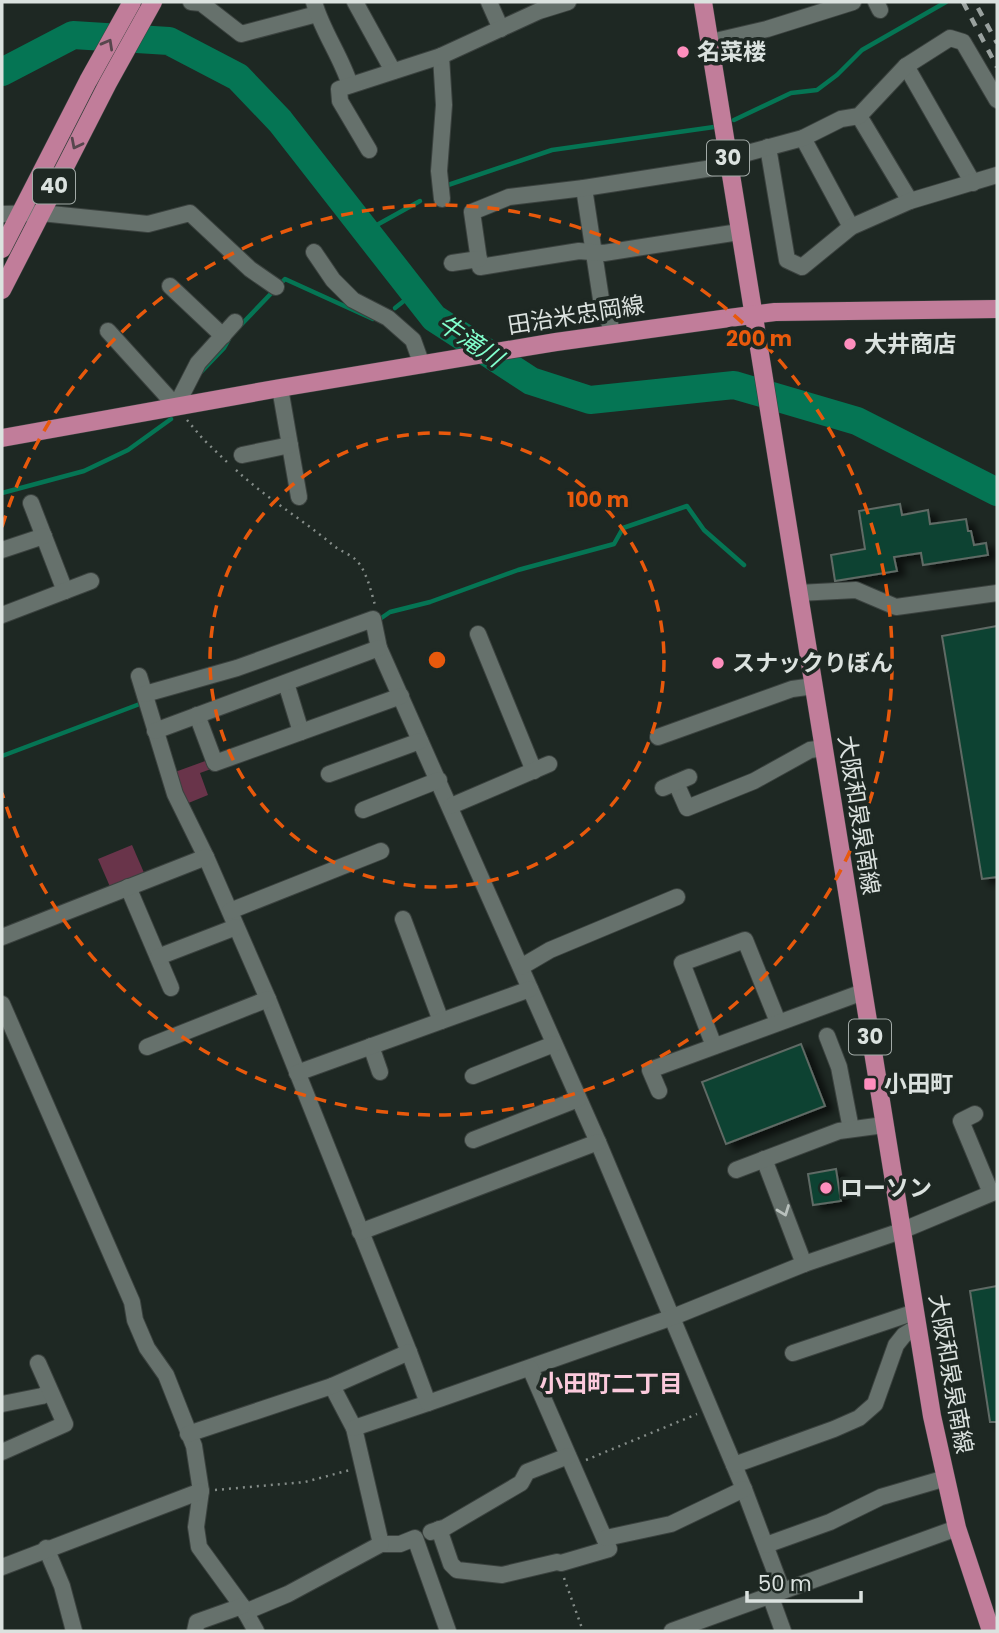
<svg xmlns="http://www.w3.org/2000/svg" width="999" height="1633" font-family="Poppins,'Noto Sans JP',sans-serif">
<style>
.green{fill:#69344a}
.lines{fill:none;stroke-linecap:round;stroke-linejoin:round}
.stream{stroke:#057554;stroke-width:4.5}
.river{stroke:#057554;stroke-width:28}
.building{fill:#114331;stroke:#5f6a65;stroke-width:2;filter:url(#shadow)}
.minor-casing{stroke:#3b423f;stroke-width:18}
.major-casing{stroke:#3b423f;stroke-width:19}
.path{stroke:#848c88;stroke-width:2.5;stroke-dasharray:2 5;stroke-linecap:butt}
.minor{stroke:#66716c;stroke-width:16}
.major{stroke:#c17d9a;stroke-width:18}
.rail{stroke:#99a19e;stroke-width:4.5;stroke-dasharray:9 9;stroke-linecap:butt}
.oneway{stroke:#57464d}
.oneway2{stroke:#b8c0bc}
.ring{fill:none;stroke:#e8590c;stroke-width:3.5;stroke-dasharray:12 9}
.poi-dot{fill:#fe8ebd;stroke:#1e2823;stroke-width:2.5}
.labels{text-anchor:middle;stroke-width:7;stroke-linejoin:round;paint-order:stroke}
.shield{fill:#1e2823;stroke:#a2aaa7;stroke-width:2}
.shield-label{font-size:21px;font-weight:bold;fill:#dbe2df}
.poi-label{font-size:23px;font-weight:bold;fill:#dbe2df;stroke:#1e2823;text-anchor:start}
.street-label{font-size:23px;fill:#dbe2df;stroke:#1e2823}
.water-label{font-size:24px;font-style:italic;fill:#82ffcd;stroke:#1e2823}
.neighbourhood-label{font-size:24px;font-weight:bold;fill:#fbcadc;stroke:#1e2823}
.centre{fill:#e8590c;stroke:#1e2823;stroke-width:3.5}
.ring-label{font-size:21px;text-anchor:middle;font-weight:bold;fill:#e8590c;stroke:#1e2823;stroke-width:7;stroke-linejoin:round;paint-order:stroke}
</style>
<defs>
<filter id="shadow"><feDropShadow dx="8" dy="4.5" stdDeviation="3.5" flood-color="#0009"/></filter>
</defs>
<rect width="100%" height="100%" fill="#1e2823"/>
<g class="green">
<path d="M208,760l3,9 -11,4 8,22 -22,9 -11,-32z"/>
<path d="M132,845l13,30 -34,14 -13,-30z"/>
</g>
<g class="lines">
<g class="stream">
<path d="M734,120l57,-27 26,-3 20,-15 25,-25 84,-48"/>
<path d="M445,186l107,-36 162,-23"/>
<path d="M366,231l54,-30"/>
<path d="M395,308l19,-15"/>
<path d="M239,327l46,-48 88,40"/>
<path d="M201,372l23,-24 5,-9"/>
<path d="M2,493l82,-22 44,-21 43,-31"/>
<path d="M377,621l13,-9 40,-10 88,-32 96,-26 9,-16 64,-22 17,24 40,35"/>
<path d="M2,756l143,-54"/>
</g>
<path class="river" d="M2,72l71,-37 96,6 69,36 42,44 154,197 97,63 59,19 144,-15 123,36 140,71"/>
</g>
<g class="building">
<path d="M900,504l2,11 26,-5 2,14 36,-5 2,12h3l3,14 12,-2 2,12 -65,10 -2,-12 -27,4 3,14 -62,10 -4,-26 34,-6 -6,-38z"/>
<path d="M997,626v251l-15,2 -40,-243z"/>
<path d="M801,1044l24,62 -99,38 -24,-62z"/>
<path d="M836,1169l5,32 -28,4 -5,-31z"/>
<path d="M997,1286v136h-7l-20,-131z"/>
</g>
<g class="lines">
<g class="minor-casing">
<g id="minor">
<path d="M191,2l10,1 40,31 76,-20"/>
<path d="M314,2c8,29 27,54 36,83"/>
<path d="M355,2l38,69"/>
<path d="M489,2l12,27"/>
<path d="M876,2l4,8"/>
<path d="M711,42l56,-13 86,-27"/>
<path d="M441,56l3,49 -5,66 3,28"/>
<path d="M906,66l67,117"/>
<path d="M859,116l51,85"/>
<path d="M803,138l48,89"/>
<path d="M768,147l19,113 15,7 49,-40 59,-26 87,-26"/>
<path d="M369,150l-29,-49 -1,-12 102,-33 98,-45 29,-9"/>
<path d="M584,188l17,111 12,34"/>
<path d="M2,214l39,-1 107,11 42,-11 60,56 26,18"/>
<path d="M739,232l-135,21 -25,-2 -99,16 -8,-55 37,-15 75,-9 135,-21 21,-12 63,-17 38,-19 18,-3 47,-50 44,-28 13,4 34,58"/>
<path d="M314,252l19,28 20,20 35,18 25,22 9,25"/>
<path d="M452,263l27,-4"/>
<path d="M170,286l53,50"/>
<path d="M108,331l68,75 22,-43 37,-41"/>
<path d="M280,388l19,109"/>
<path d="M242,455l48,-10"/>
<path d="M31,503l34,88"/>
<path d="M2,550l42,-14"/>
<path d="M798,593l58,-3 40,17 101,-14"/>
<path d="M2,615l89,-34"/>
<path d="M478,634l56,137"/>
<path d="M139,676l36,118 31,63 62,142 141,353"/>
<path d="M286,683l15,49"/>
<path d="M145,694l92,-26 136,-49 6,29 219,494 146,347 38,101"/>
<path d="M197,715l18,48 186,-67"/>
<path d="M155,731l224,-83"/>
<path d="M658,737l134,-48 22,-3"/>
<path d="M329,774l91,-33"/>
<path d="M676,783l11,25 67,-27 56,-31 13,-2"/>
<path d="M663,788l26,-11"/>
<path d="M451,806l98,-42"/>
<path d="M363,810l76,-30"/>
<path d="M128,887l43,101"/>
<path d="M230,911l151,-60"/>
<path d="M403,919l38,102"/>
<path d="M2,937l204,-80"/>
<path d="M158,957l78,-30"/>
<path d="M521,967l29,-17 127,-53"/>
<path d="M2,1004l130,298 3,18 12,28 19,27 28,71 7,45 -5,36 3,20 43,59 14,25"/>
<path d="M827,1036l12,31 12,62"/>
<path d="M371,1046l9,26"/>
<path d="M714,1046l-32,-83 63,-23 33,82"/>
<path d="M147,1047l121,-48"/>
<path d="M297,1073l233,-84"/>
<path d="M473,1076l81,-32"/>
<path d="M659,1091l-9,-21 213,-78"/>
<path d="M975,1114l-14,7 30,72"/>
<path d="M473,1140l105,-41"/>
<path d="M764,1159l40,105"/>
<path d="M736,1170l103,-39 45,-6"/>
<path d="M360,1232l238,-90"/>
<path d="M793,1353l122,-41"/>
<path d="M332,1386l22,42 27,116h19l15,-6 33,93"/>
<path d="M2,1404l40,-8 8,-4"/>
<path d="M354,1428l74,-25"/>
<path d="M188,1434l144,-48 77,-34 19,51 245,-86 131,-53 97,-33 96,-40"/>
<path d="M2,1452l63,-28 -27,-61"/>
<path d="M734,1465l100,-36 25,-11 16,-14 21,-59 8,-10 13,-8"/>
<path d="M439,1529l12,35 6,6 45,5 55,-13 4,1 48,-14 -79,-181"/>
<path d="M431,1532l15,-5 75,-44 6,-11 41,-16"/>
<path d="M606,1538l65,-14 73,-35"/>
<path d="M766,1545l64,-23 51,-25 65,-19"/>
<path d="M46,1548l16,38 12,45"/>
<path d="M2,1567l199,-76"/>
<path d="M770,1595l13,36"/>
<path d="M245,1612l43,-18 93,-50"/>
<path d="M195,1631l2,-9 45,-16"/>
<path d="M672,1631l285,-103"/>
</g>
</g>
<g class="major-casing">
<g id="major">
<path d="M703,2l229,1414 25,112 34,103"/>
<path d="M2,249l86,-168 44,-79"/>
<path d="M2,290l106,-207 45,-81"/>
<path d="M2,438l278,-50 276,-46 173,-24 46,-6 222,-3"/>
</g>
</g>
<g class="path">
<path d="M187,420l16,19 25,24"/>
<path d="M236,470c30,28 66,49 98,76 6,5 16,8 22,14 11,11 15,32 19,45"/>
<path d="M586,1460l111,-46"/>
<path d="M215,1490l90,-8 45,-12"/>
<path d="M564,1578l19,53"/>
</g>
<use href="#minor" class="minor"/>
<use href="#major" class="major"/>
<g class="rail">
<path d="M963,2l34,65"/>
<path d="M978,8l19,35"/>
</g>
</g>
<defs><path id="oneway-chevron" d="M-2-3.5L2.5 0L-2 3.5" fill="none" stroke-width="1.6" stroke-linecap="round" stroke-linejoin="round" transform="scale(1.75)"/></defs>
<g class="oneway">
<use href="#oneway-chevron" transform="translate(108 44) rotate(-61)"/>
<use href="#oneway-chevron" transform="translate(76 144) rotate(117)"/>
</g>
<use class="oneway2" href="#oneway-chevron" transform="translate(784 1211) rotate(69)"/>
<g class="ring">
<circle cx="437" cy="660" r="227"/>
<path d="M2 527A455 455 0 1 1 2 793"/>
</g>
<g class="poi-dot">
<circle cx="683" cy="52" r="7"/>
<circle cx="850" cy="344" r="7"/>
<circle cx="718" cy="663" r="7"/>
<rect x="863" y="1077" width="14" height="14" rx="3.5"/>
<circle cx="826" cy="1188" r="7"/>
</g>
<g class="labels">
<g class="shield">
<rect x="707" y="140.5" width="42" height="35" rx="5"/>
<rect x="33" y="168.5" width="42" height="35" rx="5"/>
<rect x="849" y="1019.5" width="42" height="35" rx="5"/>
</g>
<g class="shield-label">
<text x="728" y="165">30</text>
<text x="54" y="193">40</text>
<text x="870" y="1044">30</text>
</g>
<g class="poi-label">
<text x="697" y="60">名菜楼</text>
<text x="864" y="352">大井商店</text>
<text x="732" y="671">スナックりぼん</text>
<text x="884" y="1092">小田町</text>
<text x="840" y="1196">ローソン</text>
</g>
<g class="street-label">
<text transform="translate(576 315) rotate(-9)" y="8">田治米忠岡線</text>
<text transform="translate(859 815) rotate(81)" y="8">大阪和泉泉南線</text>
<text transform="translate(951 1374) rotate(80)" y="8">大阪和泉泉南線</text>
</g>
<g class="water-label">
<text transform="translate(470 341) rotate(34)" y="8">牛滝川</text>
</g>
<g class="neighbourhood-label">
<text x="611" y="1392">小田町二丁目</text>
</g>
</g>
<circle cx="437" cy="660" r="10" class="centre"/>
<g class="ring-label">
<text x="759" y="346">200 m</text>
<text x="598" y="507">100 m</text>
</g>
<rect width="999" height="1633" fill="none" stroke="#dbe2df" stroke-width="7"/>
<path d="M747 1591v10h114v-10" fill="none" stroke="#dbe2df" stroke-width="3.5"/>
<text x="758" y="1591" font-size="21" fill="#dbe2df" stroke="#1e2823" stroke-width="5" paint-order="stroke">50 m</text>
</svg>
